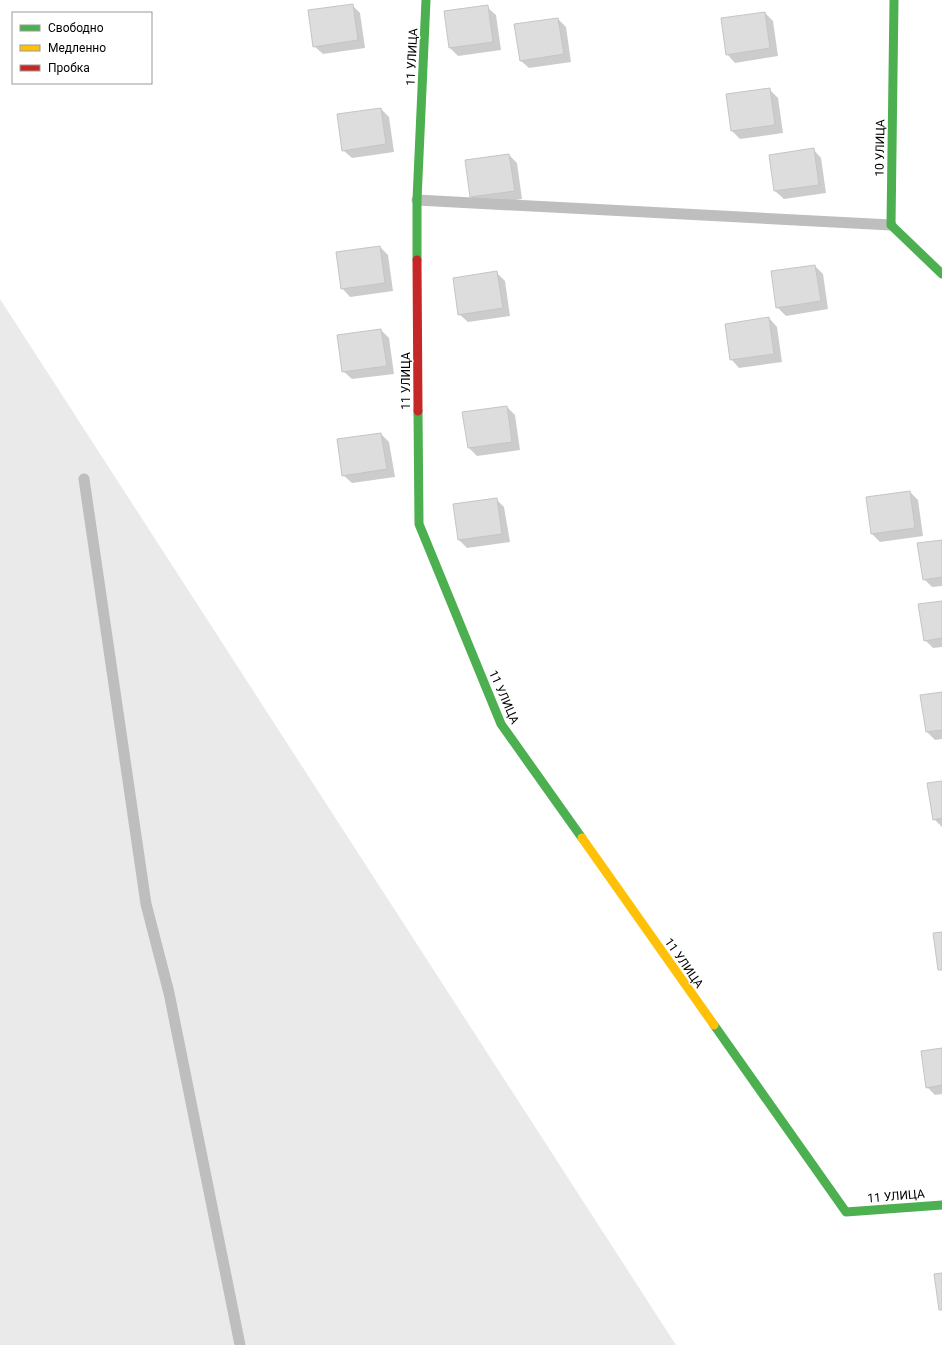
<svg xmlns="http://www.w3.org/2000/svg" width="942" height="1345" font-family="Roboto,sans-serif">
<style>
.green{fill:#eaeaea}
.shadow{fill:#0003}
.building{fill:#ddd;stroke:#c5c5c5}
.lines{fill:none;stroke-linecap:round;stroke-linejoin:round}
.lane{stroke:#bebebe;stroke-width:11}
.fast{stroke:#4caf50;stroke-width:9}
.slow{stroke:#ffc107;stroke-width:9}
.jam{stroke:#c62828;stroke-width:9}
.labels{text-anchor:middle;stroke-width:3;stroke-linejoin:round;paint-order:stroke}
.street-label{font-size:12px;fill:#000;stroke:#fff}
</style>
<rect width="100%" height="100%" fill="#fff"/>
<path class="green" d="M0,299l676,1046h-676z"/>
<g class="shadow">
<path d="M352,5l8,8 5,35 -42,6 -9,-8z"/>
<path d="M487,7l9,8 5,35 -43,6 -8,-8z"/>
<path d="M765,13l8,8 5,35 -43,7 -8,-9z"/>
<path d="M558,19l8,8 5,35 -42,6 -9,-8z"/>
<path d="M769,89l9,9 5,35 -43,6 -8,-8z"/>
<path d="M381,109l8,8 5,35 -42,6 -9,-8z"/>
<path d="M813,149l8,9 5,35 -42,6 -9,-8 -5,-36z"/>
<path d="M509,155l8,8 5,36 -42,6 -9,-8z"/>
<path d="M380,247l8,8 5,36 -43,6 -8,-9z"/>
<path d="M815,266l8,8 5,35 -42,7 -9,-9z"/>
<path d="M497,273l8,8 5,35 -42,6 -9,-8z"/>
<path d="M769,318l8,9 5,35 -43,6 -8,-9z"/>
<path d="M381,330l8,8 5,36 -42,5 -9,-8z"/>
<path d="M507,407l8,8 5,35 -43,6 -8,-8 -5,-35z"/>
<path d="M381,434l8,8 6,35 -43,6 -9,-8z"/>
<path d="M910,492l8,8 5,36 -43,6 -8,-8z"/>
<path d="M496,499l8,8 6,35 -43,6 -8,-8 -5,-35z"/>
<path d="M942,541v45l-10,1 -8,-8z"/>
<path d="M942,602v45l-9,1 -8,-8z"/>
<path d="M942,693v46l-7,1 -9,-9z"/>
<path d="M942,782v45l-8,-8z"/>
<path d="M942,1049v45l-7,1 -8,-8z"/>
</g>
<g class="building">
<path d="M353,4l5,36 -45,7 -5,-37z"/>
<path d="M488,5l5,37 -44,6 -5,-37z"/>
<path d="M765,12l5,36 -44,7 -5,-37z"/>
<path d="M558,18l6,36 -44,7 -6,-37z"/>
<path d="M770,88l5,37 -44,6 -5,-37z"/>
<path d="M381,108l5,36 -44,7 -5,-37z"/>
<path d="M814,148l5,37 -45,6 -5,-36z"/>
<path d="M509,154l6,37 -45,6 -5,-37z"/>
<path d="M380,246l5,37 -44,6 -5,-37z"/>
<path d="M815,265l6,36 -45,7 -5,-37z"/>
<path d="M497,271l6,37 -45,7 -5,-37z"/>
<path d="M769,317l5,37 -44,6 -5,-36z"/>
<path d="M381,329l6,37 -45,6 -5,-37z"/>
<path d="M507,406l5,36 -44,6 -6,-36z"/>
<path d="M381,433l6,36 -45,7 -5,-37z"/>
<path d="M910,491l5,37 -44,6 -5,-37z"/>
<path d="M497,498l5,36 -44,6 -5,-36z"/>
<path d="M942,540v37l-19,3 -6,-37z"/>
<path d="M942,601v37l-18,3 -6,-37z"/>
<path d="M942,692v38l-16,2 -6,-37z"/>
<path d="M942,781v37l-9,2 -6,-37z"/>
<path d="M942,932v38h-4l-5,-37z"/>
<path d="M942,1048v37l-16,3 -5,-37z"/>
<path d="M942,1273v37h-3l-5,-36z"/>
</g>
<g class="lines">
<g class="lane">
<path d="M417,200l474,25"/>
<path d="M84,479l62,425 23,89 71,352"/>
</g>
<g class="fast">
<path d="M894,0l-3,225 51,49"/>
<path d="M417,260v-60l9,-200"/>
<path d="M418,411l1,113 82,200 81,114"/>
<path d="M714,1025l132,187 96,-7"/>
</g>
<path class="slow" d="M582,838l132,187"/>
<path class="jam" d="M417,260l1,151"/>
</g>
<g class="labels">
<g class="street-label">
<text transform="translate(412 57) rotate(-87)" y="4">11 УЛИЦА</text>
<text transform="translate(880 148) rotate(-89)" y="4">10 УЛИЦА</text>
<text transform="translate(406 381) rotate(-90)" y="4">11 УЛИЦА</text>
<text transform="translate(504 697) rotate(66)" y="4">11 УЛИЦА</text>
<text transform="translate(684 963) rotate(55)" y="4">11 УЛИЦА</text>
<text transform="translate(896 1196) rotate(-5)" y="4">11 УЛИЦА</text>
</g>
</g>
<rect x="12" y="12" width="140" height="72" fill="#ffffff" stroke="#999999"/>
<rect x="20" y="25" width="20" height="6" fill="#4caf50" stroke="#999999"/>
<text x="48" y="32" font-size="12" fill="#000000">Свободно</text>
<rect x="20" y="45" width="20" height="6" fill="#ffc107" stroke="#999999"/>
<text x="48" y="52" font-size="12" fill="#000000">Медленно</text>
<rect x="20" y="65" width="20" height="6" fill="#c62828" stroke="#999999"/>
<text x="48" y="72" font-size="12" fill="#000000">Пробка</text>
</svg>
